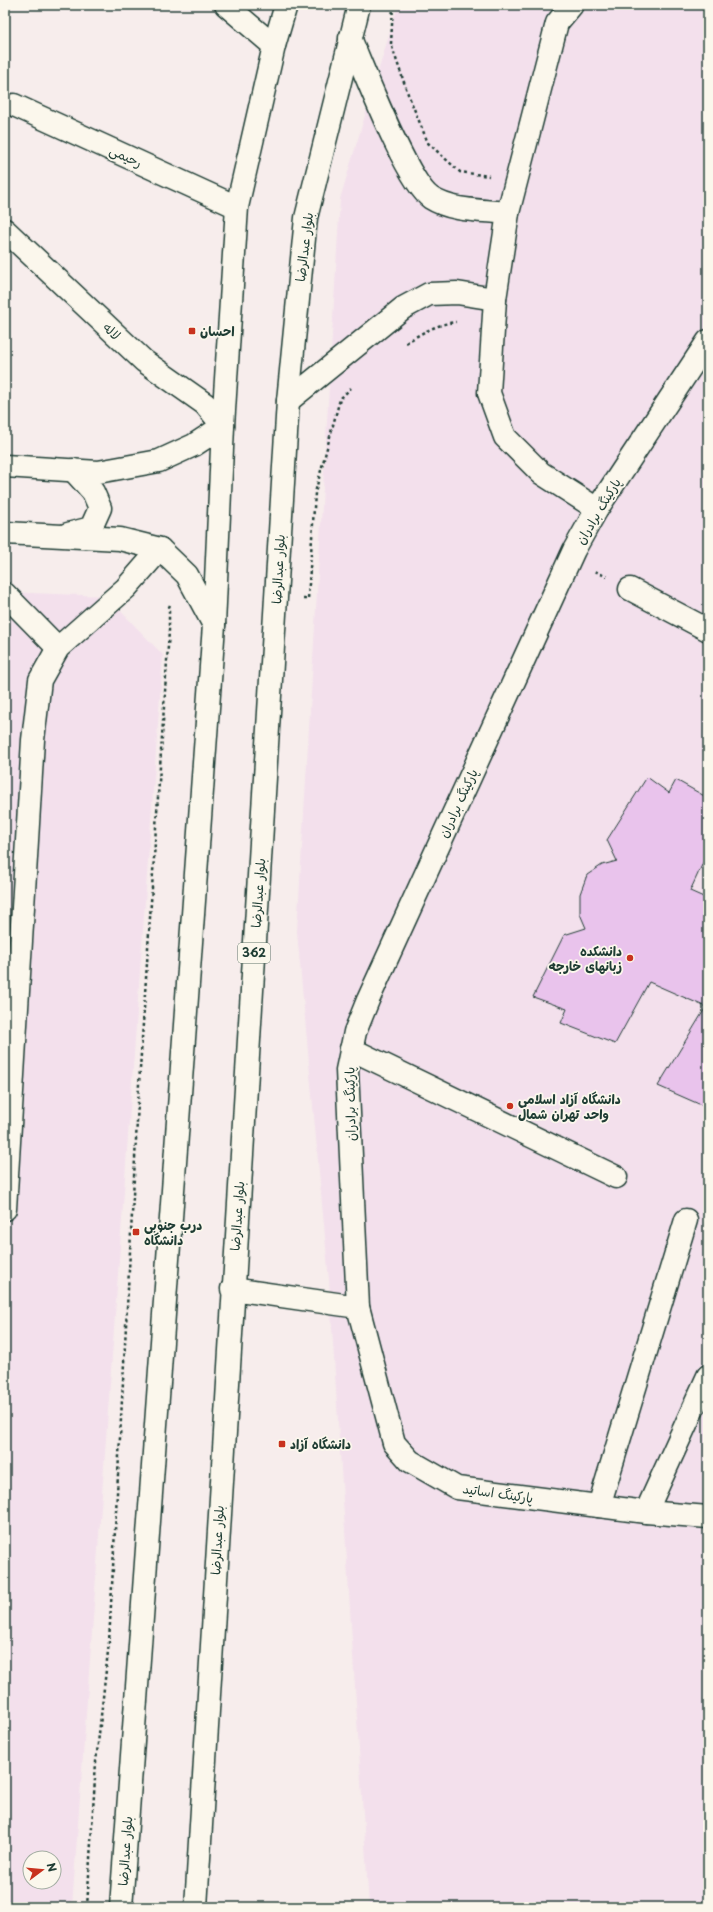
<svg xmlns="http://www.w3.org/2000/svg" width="713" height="1912" font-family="'Playpen Sans','Playpen Sans Arabic',sans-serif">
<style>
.built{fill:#f3e0ec;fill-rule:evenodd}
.building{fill:#e9c3ec;stroke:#1f3d34}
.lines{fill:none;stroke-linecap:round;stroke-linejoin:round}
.minor-casing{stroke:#1f3d34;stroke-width:25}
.major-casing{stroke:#1f3d34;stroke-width:25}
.path{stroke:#1f3d34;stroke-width:2.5;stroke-dasharray:3 3;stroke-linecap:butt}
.minor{stroke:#fbf7ec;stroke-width:22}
.major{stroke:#fbf7ec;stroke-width:22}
.poi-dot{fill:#c8321e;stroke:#fbf7ec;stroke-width:1.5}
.labels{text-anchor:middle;stroke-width:3.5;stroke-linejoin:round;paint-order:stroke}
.shield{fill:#fbf7ec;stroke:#61756b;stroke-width:1}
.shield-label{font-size:12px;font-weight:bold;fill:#1f3d34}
.street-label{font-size:13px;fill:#1f3d34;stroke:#fbf7ec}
.poi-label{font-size:13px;font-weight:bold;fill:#1f3d34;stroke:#fbf7ec;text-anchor:start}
</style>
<rect width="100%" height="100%" fill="#f7edec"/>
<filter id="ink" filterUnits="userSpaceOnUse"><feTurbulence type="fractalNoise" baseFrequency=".025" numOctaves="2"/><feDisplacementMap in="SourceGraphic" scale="8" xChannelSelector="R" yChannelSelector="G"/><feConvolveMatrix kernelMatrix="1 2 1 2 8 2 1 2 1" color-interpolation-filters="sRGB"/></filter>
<g filter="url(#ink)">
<g class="built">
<path d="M398,5h310v1902h-339l-40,-627 -32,-348 43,-733z"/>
<path d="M5,592l101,4 57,59 -91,1252h-67zM30,1858h24v24h-24z"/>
</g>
<path class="building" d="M647,777l22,16 7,-13 32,18v54l-18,39 18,8v209l-50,-22 48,-79 -57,-25 -34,62 -54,-21 6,-14 -34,-12 31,-62 22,-7 -6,-14v-20l7,-19 15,-10 15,-4 -10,-21z"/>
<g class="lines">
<g class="minor-casing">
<g id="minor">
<path d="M226,5l48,41"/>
<path d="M572,5l-15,18 -49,190 -13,86 -6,94 16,44 36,36 56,36"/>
<path d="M350,38c14,32 57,144 81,160 22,14 52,12 77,15"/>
<path d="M14,105l223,102"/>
<path d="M5,230l139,131 61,43 18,22 -29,19 -35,16 -61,11 -93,-6"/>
<path d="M708,341l-111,168 -23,41 -206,450 -13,32 -8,38 11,237 36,136 16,18 47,27 189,24 62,5"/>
<path d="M288,401l115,-93 26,-14 28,-1 38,6"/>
<path d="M5,533l115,6 40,10 27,26 27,50"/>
<path d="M68,534l23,-6 9,-20 -7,-16 -20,-22"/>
<path d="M630,589l78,41"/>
<path d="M5,594l53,54"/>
<path d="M351,1049l265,128"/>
<path d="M5,1209l28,-469 7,-60 18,-32 68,-60 34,-39"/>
<path d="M232,1289l126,18"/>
<path d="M599,1506l87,-286"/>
<path d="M646,1512l62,-136"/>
</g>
</g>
<g class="major-casing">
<g id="major">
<path d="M121,1907l93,-1282 9,-199 14,-219 37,-161 12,-41"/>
<path d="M196,1907l92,-1506 18,-183 53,-213"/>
</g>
</g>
<g class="path">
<path d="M393,5l-2,39 17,50 20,49 32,29 29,4"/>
<path d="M406,343c15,-10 31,-19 50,-21"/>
<path d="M595,571l12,6"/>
<path d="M303,599h5l7,-106 25,-94 11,-11"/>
<path d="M87,1907l9,-145 13,-120 30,-558 30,-453v-24l2,-4"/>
</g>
<use href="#minor" class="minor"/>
<use href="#major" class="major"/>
</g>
</g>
<g class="poi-dot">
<rect x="188" y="327" width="8" height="8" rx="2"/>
<circle cx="630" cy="958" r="4"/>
<circle cx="510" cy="1106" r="4"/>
<rect x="132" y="1228" width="8" height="8" rx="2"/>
<rect x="278" y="1440" width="8" height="8" rx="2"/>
</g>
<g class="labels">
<rect class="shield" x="238" y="943" width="32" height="20" rx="3"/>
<g class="shield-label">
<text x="254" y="957">362</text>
</g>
<g class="street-label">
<text transform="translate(126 156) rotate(25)" y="5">رحیمی</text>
<text transform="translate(304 247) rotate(-83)" y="5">بلوار عبدالرضا</text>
<text transform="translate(112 331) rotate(43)" y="5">لاله</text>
<text transform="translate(598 511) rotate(-59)" y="5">پارکینگ برادران</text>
<text transform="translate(278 569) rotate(-87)" y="5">بلوار عبدالرضا</text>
<text transform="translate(458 803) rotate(-65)" y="5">پارکینگ برادران</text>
<text transform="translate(258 893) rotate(-86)" y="5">بلوار عبدالرضا</text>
<text transform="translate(350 1104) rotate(-91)" y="5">پارکینگ برادران</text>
<text transform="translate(237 1216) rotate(-86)" y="5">بلوار عبدالرضا</text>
<text transform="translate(498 1493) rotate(8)" y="5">پارکینگ اساتید</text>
<text transform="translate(217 1540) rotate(-87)" y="5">بلوار عبدالرضا</text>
<text transform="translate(125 1851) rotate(-86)" y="5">بلوار عبدالرضا</text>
</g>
<g class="poi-label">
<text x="200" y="336">احسان</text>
<text x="622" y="956" text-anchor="end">دانشکده<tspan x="622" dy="15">زبانهای خارجه</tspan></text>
<text x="518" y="1104">دانشگاه آزاد اسلامی<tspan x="518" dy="15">واحد تهران شمال</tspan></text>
<text x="144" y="1230">درب جنوبی<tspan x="144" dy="15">دانشگاه</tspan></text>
<text x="290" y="1449">دانشگاه آزاد</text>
</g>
</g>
<rect width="713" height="1912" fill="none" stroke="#fbf7ec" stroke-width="20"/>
<rect x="10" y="10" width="693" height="1892" fill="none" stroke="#1f3d34" stroke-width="1.5" filter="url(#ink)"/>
<g transform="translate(42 1870) rotate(74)"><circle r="19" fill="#fbf7ec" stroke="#a3ada2"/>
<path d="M0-3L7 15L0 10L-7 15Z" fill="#c8321e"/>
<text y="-6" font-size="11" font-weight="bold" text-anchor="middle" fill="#1f3d34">N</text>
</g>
</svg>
